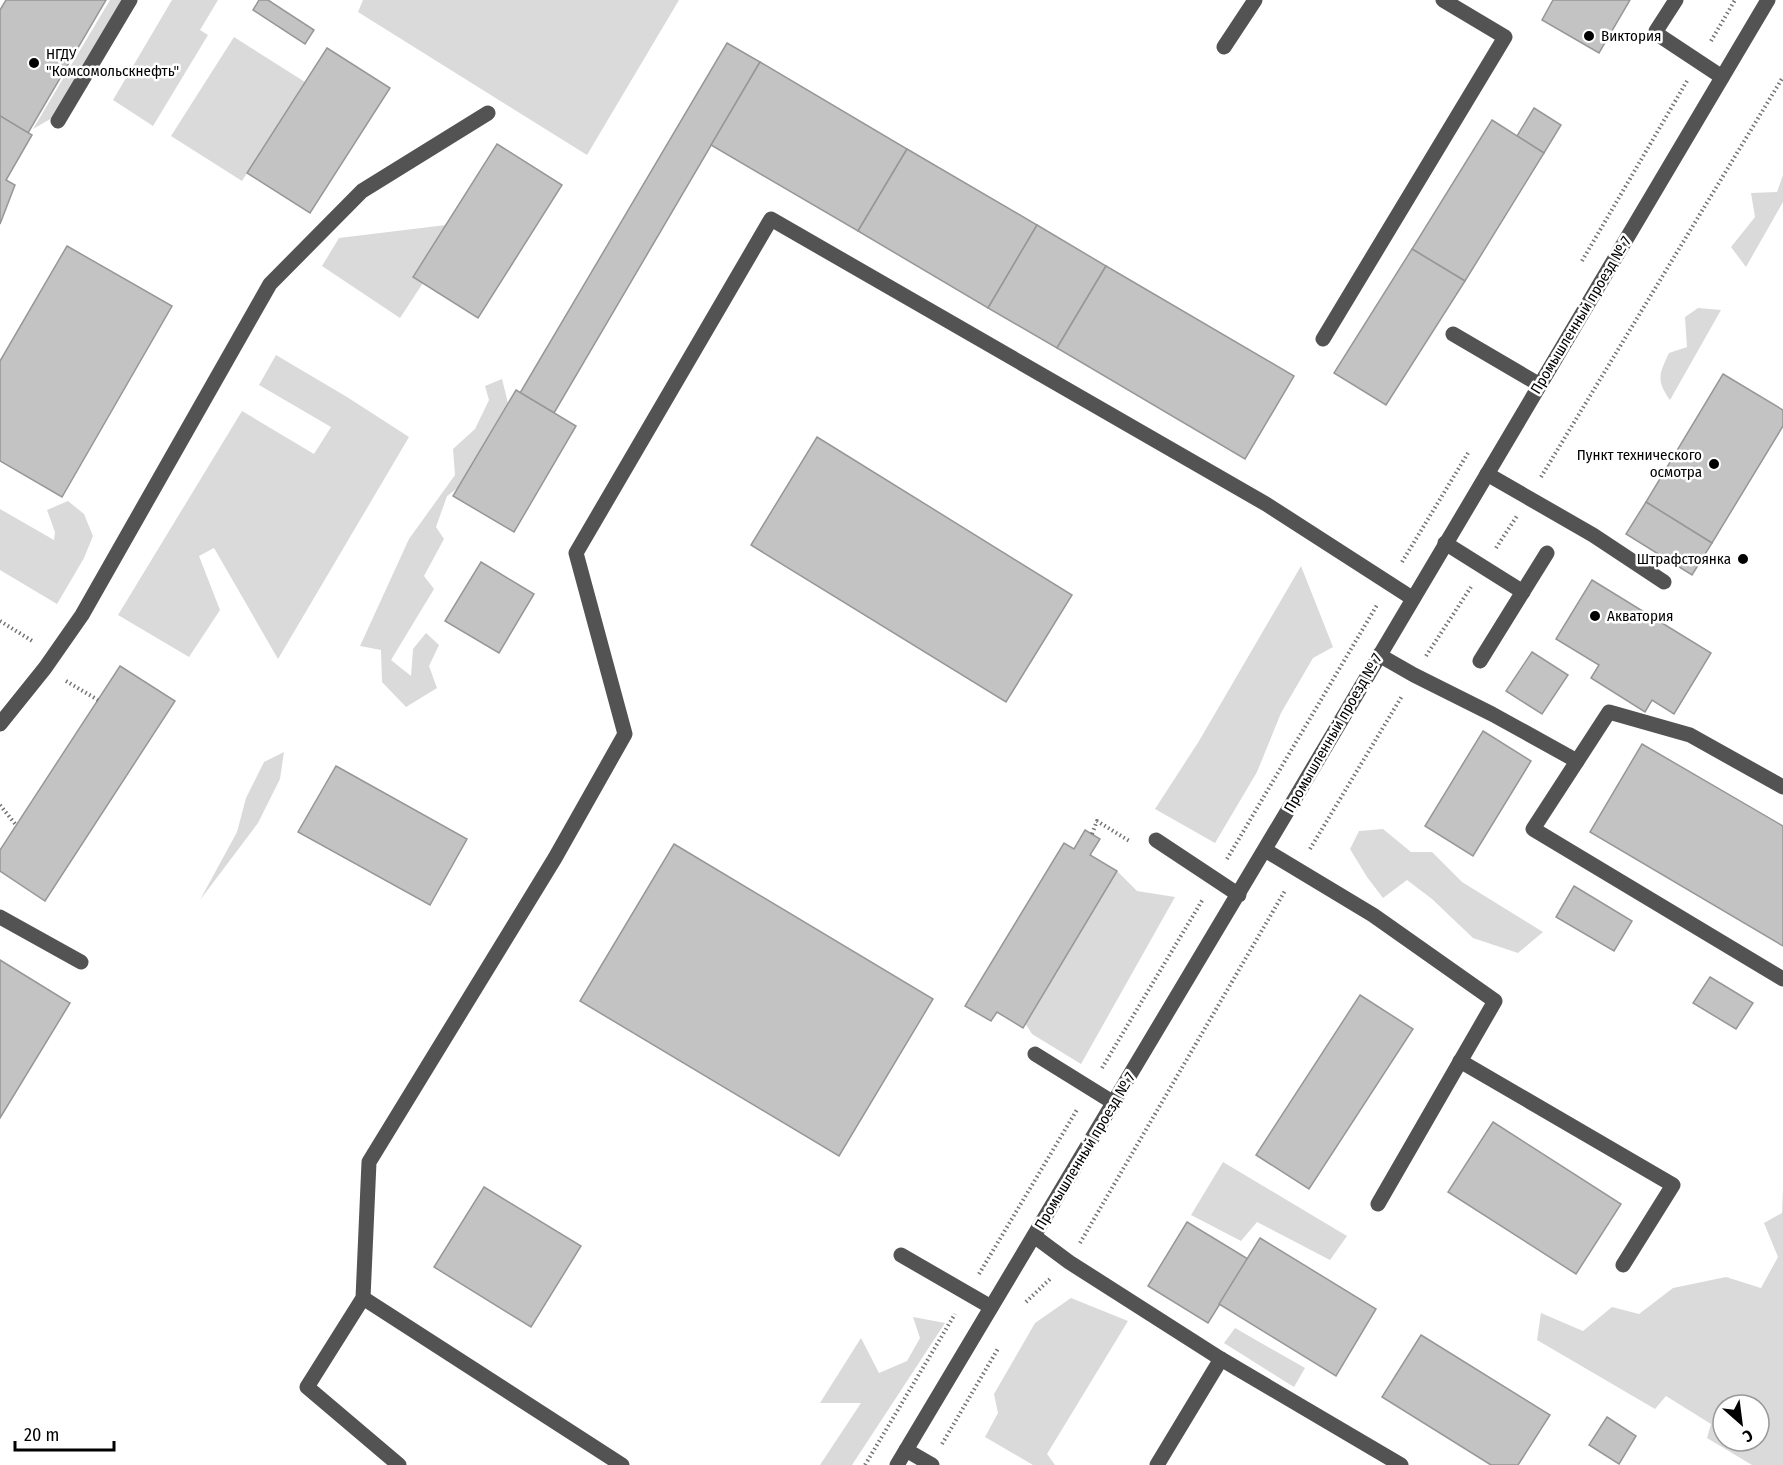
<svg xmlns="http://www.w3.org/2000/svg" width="1783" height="1465" font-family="'Fira Sans Condensed',sans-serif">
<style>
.green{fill:#dadada;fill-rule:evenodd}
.building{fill:#c3c3c3;stroke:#979797;stroke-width:1.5}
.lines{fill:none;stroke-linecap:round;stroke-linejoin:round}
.path{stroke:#757575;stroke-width:4;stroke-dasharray:1.5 3;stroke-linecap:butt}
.minor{stroke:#535353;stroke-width:15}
.poi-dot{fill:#000;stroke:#fff;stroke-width:2}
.labels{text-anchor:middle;stroke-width:5;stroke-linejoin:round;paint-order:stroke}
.poi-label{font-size:15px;fill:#000;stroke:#fff;text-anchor:start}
.street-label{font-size:15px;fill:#000;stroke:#fff}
</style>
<rect width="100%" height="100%" fill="#fff"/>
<g class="green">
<path d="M110,0h12l-70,118 -19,11z"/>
<path d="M172,0h46l-18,30 8,5 -55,91 -40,-26z"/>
<path d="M363,0h316l-92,155 -229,-143z"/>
<path d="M234,37l71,45 -63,99 -71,-45z"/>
<path d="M1783,175v27l-37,65 -15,-20 24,-30 -4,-24 26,-1z"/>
<path d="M446,225l-33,51 10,7 -23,35 -78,-52 17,-28z"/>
<path d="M1698,308l23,2 -51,90c-14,-20 -11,-26 -1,-47l18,-6 -2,-30z"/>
<path d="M276,355l71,42 62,40 -131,222 -64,-111 -15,8 21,54 -31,47 -71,-42 124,-204 72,43 17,-27 -72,-42z"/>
<path d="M502,379l6,24 -49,84 -12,9 -11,31 8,12 -20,37 10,13 -43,71 20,16 2,-27 13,-16 13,12 -10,21 8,22 -31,19 -24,-25 -1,-32 -21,-4 49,-107 46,-64 -2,-26 22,-20 14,-29 -4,-14z"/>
<path d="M68,501l16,13 9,22 -9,22 -27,46 -57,-34v-61l54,31 1,-8 -8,-22z"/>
<path d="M1301,566l32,81 -20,11 -32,55 -24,59 -42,71 -60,-34 44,-68z"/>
<path d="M284,752l-4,27 -22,44 -58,77 37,-68 9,-34 18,-36z"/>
<path d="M1383,829l28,23h21l30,30 81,50 -25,21 -45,-15 -41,-39 -25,-19 -24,18 -16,-21 -17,-28 9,-18z"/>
<path d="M1117,871l20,20 38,6 -94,167 -49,-30 -7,-11z"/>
<path d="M1223,1162l124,74 -17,24 -73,-38 -16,19 -50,-26z"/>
<path d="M1783,1189v276h-31l-45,-27 4,-14 -45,-28 -11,13 -118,-69 4,-27 42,18 29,-24 27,7 34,-26 53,-11 35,11 17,-31 -14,-34 18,-10zM1723,1405h36v36h-36z"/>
<path d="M1071,1298l57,23 -81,133 8,11h-22l-48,-28 13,-24 -4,-19 41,-71z"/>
<path d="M913,1317l32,6 -93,142h-32l41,-62h-41l41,-65 18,35 28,-12 13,-23z"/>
<path d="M1235,1328l70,40 -11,19 -70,-44z"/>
</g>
<g class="building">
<path d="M6,0h100l-78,133 -28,-17v-106z"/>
<path d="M259,0h9l46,30 -9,14 -52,-34z"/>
<path d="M1553,0h77l-31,53 -57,-33z"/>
<path d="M727,43l33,19 -206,351 -34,-20z"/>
<path d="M327,48l63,40 -80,125 -63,-40z"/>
<path d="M760,62l147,87 -49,82 -147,-86z"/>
<path d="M1534,108l27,17 -17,28 -27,-17z"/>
<path d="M0,116l32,19 -26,45 9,5 -15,39z"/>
<path d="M1492,120l52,33 -79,128 -53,-32z"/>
<path d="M497,144l65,41 -84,133 -65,-41z"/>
<path d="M907,149l130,76 -49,83 -130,-77z"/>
<path d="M1037,225l69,41 -49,82 -69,-40z"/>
<path d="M67,246l105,60 -110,191 -62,-36v-100z"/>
<path d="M1412,249l53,32 -79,124 -52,-32z"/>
<path d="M1106,266l188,110 -49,83 -188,-111z"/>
<path d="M1723,374l60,36v16l-71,117 -66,-41z"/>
<path d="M516,390l60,36 -62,106 -61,-36z"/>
<path d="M817,437l255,158 -66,107 -255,-157z"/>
<path d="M1646,502l66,41 -20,32 -66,-41z"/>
<path d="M481,562l53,32 -35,59 -54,-32z"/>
<path d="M1592,580l119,73 -37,61 -22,-14 -7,12 -54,-34 8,-13 -43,-26z"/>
<path d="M1532,652l36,23 -26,39 -36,-23z"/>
<path d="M120,666l55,35 -130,200 -45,-30v-21z"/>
<path d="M1483,731l48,30 -58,95 -48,-30z"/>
<path d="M1642,744l141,82v120l-193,-114z"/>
<path d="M336,766l131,73 -37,66 -132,-73z"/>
<path d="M1085,830l15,9 -10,16 27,16 -94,157 -26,-16 -6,9 -26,-15 99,-163 10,6z"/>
<path d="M674,844l259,155 -94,157 -259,-155z"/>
<path d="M1574,886l58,35 -18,30 -58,-34z"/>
<path d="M0,960l70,43 -70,115z"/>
<path d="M1710,977l43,26 -17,26 -43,-26z"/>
<path d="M1360,995l53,34 -104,160 -53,-34z"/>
<path d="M1493,1122l128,82 -45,70 -128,-82z"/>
<path d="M484,1187l97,59 -50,81 -97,-60z"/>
<path d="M1187,1222l61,37 -40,64 -60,-37z"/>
<path d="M1260,1238l116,71 -40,67 -117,-72z"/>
<path d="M1421,1335l129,80 -32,50h-27l-109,-68z"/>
<path d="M1607,1417l29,19 -17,28 -30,-19z"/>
</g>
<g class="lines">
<g class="path">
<path d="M1711,41l24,-41"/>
<path d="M1582,261l105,-180"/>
<path d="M1541,477l242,-400"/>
<path d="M1496,548l21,-32"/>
<path d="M1402,562l66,-109"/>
<path d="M0,621l34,21"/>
<path d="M1426,656l45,-69"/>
<path d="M66,681l32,19"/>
<path d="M0,805l16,20"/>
<path d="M1092,834l5,-13 34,21"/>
<path d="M1310,849l92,-153"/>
<path d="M1227,859l150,-254"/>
<path d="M1102,1068l101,-169"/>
<path d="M1080,1243l206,-354"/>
<path d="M979,1274l99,-166"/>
<path d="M1026,1302l25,-24"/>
<path d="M942,1444l57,-97"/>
<path d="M865,1465l90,-151"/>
</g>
<g class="minor">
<path d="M1676,0l-20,31 1,3 65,43"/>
<path d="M1224,47l31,-47"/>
<path d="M58,121l72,-121"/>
<path d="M1453,334l87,51"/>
<path d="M1323,339l182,-302 -62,-37"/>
<path d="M1487,474l106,61 71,47"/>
<path d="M1445,543l78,49"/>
<path d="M1379,655l35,20 78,39 85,47"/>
<path d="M1480,661l67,-108"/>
<path d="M0,724l45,-56 37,-53 188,-331 92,-93 126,-78"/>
<path d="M1783,787l-93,-52 -81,-23 -76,117 250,150"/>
<path d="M1156,840l83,55"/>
<path d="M1265,850l108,65 122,86 -117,203"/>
<path d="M0,917l81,45"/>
<path d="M1035,1054l79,49"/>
<path d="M1460,1061l213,124 -50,80"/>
<path d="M1034,1236l35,26 152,97 180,106"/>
<path d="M901,1255l90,52"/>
<path d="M363,1298l259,167"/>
<path d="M906,1450l26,15"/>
<path d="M399,1465l-92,-78 56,-89 6,-136 186,-304 70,-124 -49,-181 195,-334 495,285 146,94"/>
<path d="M897,1465c293,-487 581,-976 871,-1465"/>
<path d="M1157,1465l64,-106"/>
</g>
</g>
<g class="poi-dot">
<circle cx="1589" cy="36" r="6"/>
<circle cx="34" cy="63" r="6"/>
<circle cx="1714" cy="464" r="6"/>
<circle cx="1743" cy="559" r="6"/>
<circle cx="1595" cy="616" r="6"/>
</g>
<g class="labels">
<g class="poi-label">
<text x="1601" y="41">Виктория</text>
<text x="46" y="59">НГДУ<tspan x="46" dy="17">"Комсомольскнефть"</tspan></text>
<text x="1702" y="460" text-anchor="end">Пункт технического<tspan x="1702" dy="17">осмотра</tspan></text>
<text x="1731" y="564" text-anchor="end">Штрафстоянка</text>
<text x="1607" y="621">Акватория</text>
</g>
<g class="street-label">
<text transform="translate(1581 315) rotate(-59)" y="5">Промышленный проезд № 7</text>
<text transform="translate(1333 733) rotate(-60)" y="5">Промышленный проезд № 7</text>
<text transform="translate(1085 1151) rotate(-59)" y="5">Промышленный проезд № 7</text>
</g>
</g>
<g transform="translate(1741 1423) rotate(152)"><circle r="28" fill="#ffffff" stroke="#999999" stroke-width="1.5"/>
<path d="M0-4.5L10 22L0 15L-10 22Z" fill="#000000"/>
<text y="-9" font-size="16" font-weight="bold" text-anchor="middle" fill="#000000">С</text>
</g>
<path d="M15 1441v9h99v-9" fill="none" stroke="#000000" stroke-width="3"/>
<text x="24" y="1441" font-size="18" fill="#000000" stroke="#ffffff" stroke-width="4.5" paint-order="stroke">20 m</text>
</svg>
